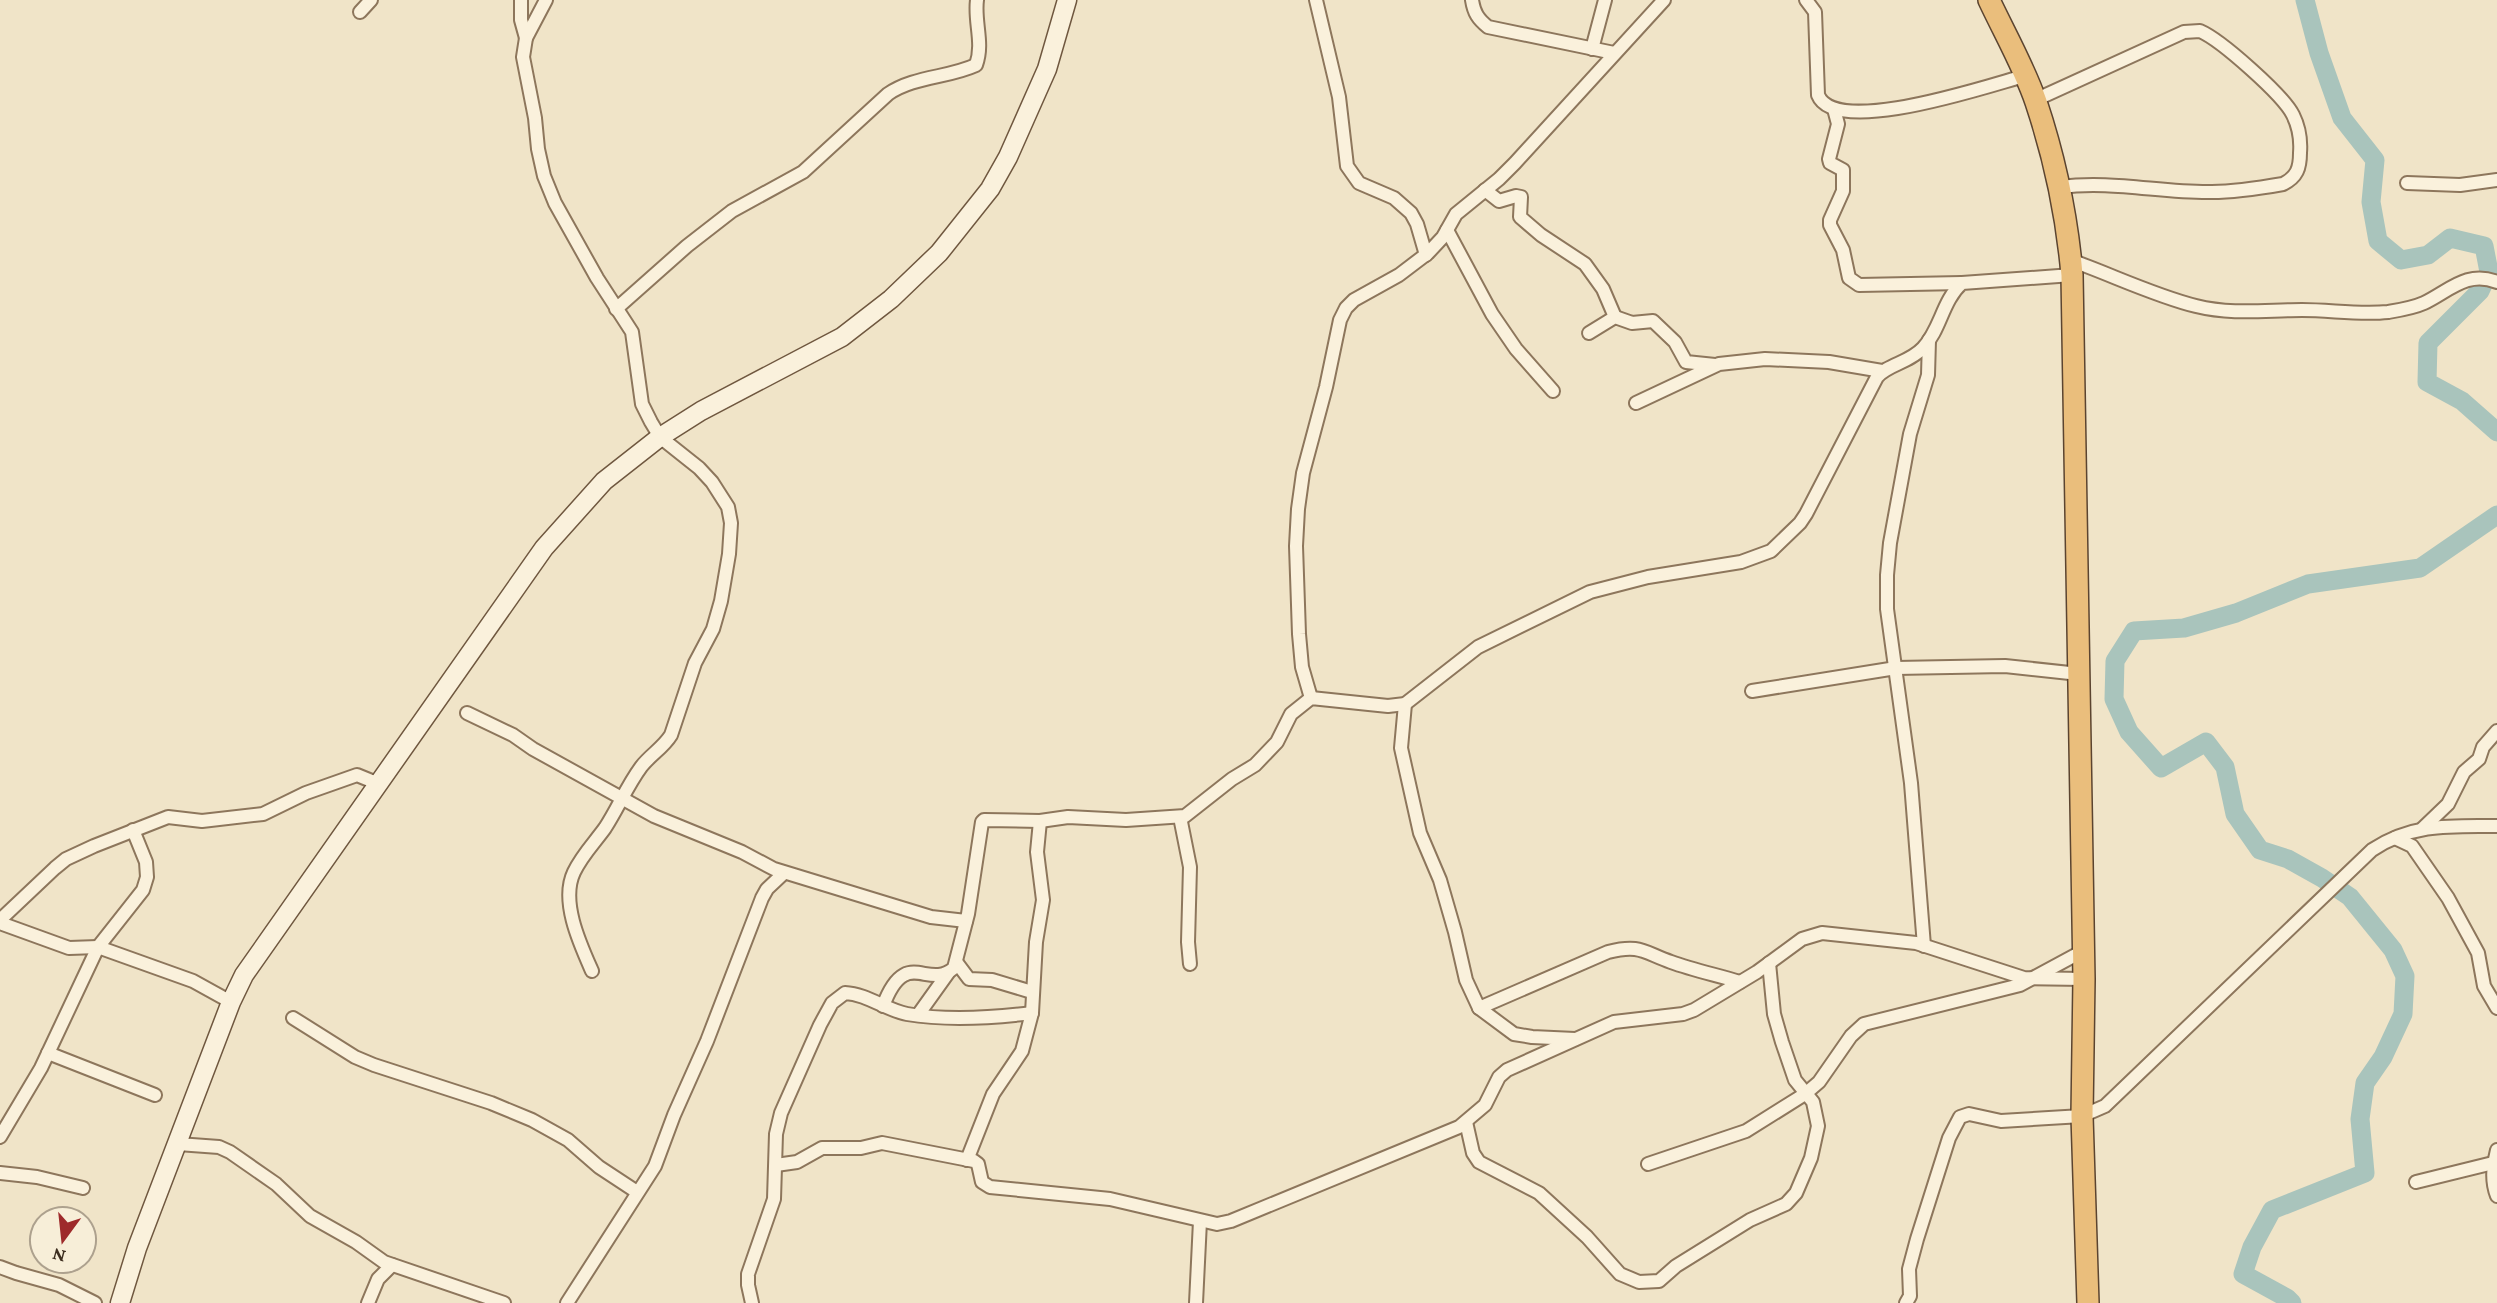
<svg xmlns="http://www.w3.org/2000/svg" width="2497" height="1303" font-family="'Crimson Pro',serif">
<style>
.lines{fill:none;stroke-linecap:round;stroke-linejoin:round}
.river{stroke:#a9c4bc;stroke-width:19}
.minor-casing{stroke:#8d765c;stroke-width:16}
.secondary-casing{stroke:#6f573f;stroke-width:21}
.trunk-casing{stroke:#5b4430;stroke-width:24}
.minor{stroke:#faf1dc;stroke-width:12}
.secondary{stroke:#faf1dc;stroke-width:18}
.trunk{stroke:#eabe7c;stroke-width:21}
</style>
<rect width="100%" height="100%" fill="#f0e4c8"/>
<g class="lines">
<g class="river">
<path d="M2305,0l14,53 23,65 33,42 -4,42 7,39 23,19 27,-5 22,-17 34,8 5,26 -9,19 -52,52 -1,39 35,19 35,31"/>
<path d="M2292,1303l-5,-5 -44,-24 9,-27 20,-37 93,-37 -5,-54 5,-36 18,-26 20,-43 2,-38 -12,-26 -43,-53 -28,-19 -34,-19 -28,-9 -25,-36 -10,-47 -19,-25 -45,26 -32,-36 -15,-33 1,-38 19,-30 50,-3 52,-15 72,-29 112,-16 77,-53"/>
</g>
<g class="minor-casing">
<g id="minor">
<path d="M521,0v20l5,18"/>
<path d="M546,0l-20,38 -3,19 12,61 3,31 6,27 11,27 42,75 35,54 10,72 9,18 9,15 39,31 13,14 16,25 3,16 -2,31 -8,47 -8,28 -18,34 -24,72c-8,13 -21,20 -30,32 -14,19 -23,41 -36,61 -10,14 -23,27 -31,44 -14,29 6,72 18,99"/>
<path d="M1316,0l23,97 8,69 12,17 35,15 17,15 6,11 9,31"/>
<path d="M1472,0c2,13 6,19 16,27l126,26"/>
<path d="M1806,0l9,12 3,83c17,43 172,-10 206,-19"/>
<path d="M360,12l11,-12"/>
<path d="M1592,49l13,-49"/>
<path d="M2035,100l149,-68 16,-1c21,9 83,64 93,84 6,12 8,25 7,38 0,15 -3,24 -17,31 -23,4 -47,8 -71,8 -51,1 -100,-12 -152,-5"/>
<path d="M1834,109l4,15 -9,35 1,4 13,7v21l-13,29v5l13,25 6,28 10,7 103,-2"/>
<path d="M2407,183l53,2 37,-5"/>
<path d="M1485,190l14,11 17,-5 5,1 -1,20 21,18 44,29 18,25 12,28"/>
<path d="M1447,230l45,84 24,35 37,42"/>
<path d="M2070,260c40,14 85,36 126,46 36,9 70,4 106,4 29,0 57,5 86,2 12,-2 25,-4 36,-9 25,-12 43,-33 73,-21"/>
<path d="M616,309l71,-63 45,-35 71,-39 85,-78c26,-18 60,-16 88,-29 8,-22 -2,-43 1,-65"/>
<path d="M1589,333l26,-16 17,6 21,-2 22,21 11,20 29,3"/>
<path d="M1636,403l83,-39 46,-5 64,3 53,9"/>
<path d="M1752,691l144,-23 109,-2 74,8"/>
<path d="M1311,698l-9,-31 -3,-33 -3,-88 2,-37 5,-36 23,-86 14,-67 6,-12 8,-8 45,-25 29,-22 15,-16 13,-23 43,-35 16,-16 149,-163"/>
<path d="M1405,704l-4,44 19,85 20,47 15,52 11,48 13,28 35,26 18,3 43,2"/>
<path d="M467,713l46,22 20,14 121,67 88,36 32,17 157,48 35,4"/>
<path d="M1180,817l10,50 -2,75 2,22"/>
<path d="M2423,828l25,-24 16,-32 15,-13 4,-12 14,-16"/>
<path d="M2395,838l17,8 36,52 30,55 6,33 13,22"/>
<path d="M0,920l55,-52 11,-9 28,-13 74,-29 34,4 61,-7 43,-21 51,-18 22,9"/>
<path d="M0,923l69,25 29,-1 95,34 38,21"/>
<path d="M1924,946l-13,-163 -24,-174v-34l3,-32 20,-109 18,-59 1,-35"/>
<path d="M957,963l12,16 23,1 40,12"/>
<path d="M883,1006c23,-61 44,-15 71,-38l14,-54 14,-92 2,-2 56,1 28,-4 58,3 59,-4 47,-37 23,-14 22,-23 14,-28 20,-16 77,8 17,-2 73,-57 112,-55 58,-15 93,-15 30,-11 29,-28 6,-9 71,-137c11,-13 32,-14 46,-29 18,-19 19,-47 39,-65l110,-8"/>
<path d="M1479,1008l129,-56c32,-8 35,0 63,10 22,8 46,13 69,20"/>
<path d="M918,1015l30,-42"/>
<path d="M293,1018l62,39 19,8 117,38 41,17 36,20 31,27 38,25"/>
<path d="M48,1053l107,42"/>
<path d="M1466,1122l7,31 6,9 60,31 48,44 33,37 19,8 20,-1 17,-15 74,-46 36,-16 10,-11 15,-35 7,-32 -5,-24 -18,-22 -13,-38 -8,-28 -5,-51"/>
<path d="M0,1137l41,-69 57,-121 45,-57 4,-13 -1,-15 -13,-32"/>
<path d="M178,1144l41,3 11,5 46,32 34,32 46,26 28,20 120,41"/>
<path d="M2497,1150c-4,17 -6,30 0,46"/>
<path d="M967,1160l26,-66 29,-43 10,-38 4,-71 7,-42 -6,-48 3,-31"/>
<path d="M1648,1164l98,-33 59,-37 14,-12 32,-46 13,-12 156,-39 63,-34"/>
<path d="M776,1165l21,-3 25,-14h39l21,-5 92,18 4,3 4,18 8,5 120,12 107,25 14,-3 228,-94 26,-22 14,-28 8,-7 107,-48 69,-8 11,-4 63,-38 45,-33 20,-6 94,10 108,35 60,1"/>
<path d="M0,1173l37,4 46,11"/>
<path d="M2416,1182l81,-20"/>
<path d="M0,1267l16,6 43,12 36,18"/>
<path d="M368,1303l10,-24 14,-14"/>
<path d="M567,1303l88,-137 19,-51 33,-74 55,-143 5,-9 17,-16"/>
<path d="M752,1303l-4,-18v-11l26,-75 2,-65 5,-21 39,-88 12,-22 13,-10c22,1 41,17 62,21 41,7 85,4 125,-1"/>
<path d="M1196,1303l4,-82"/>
<path d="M1906,1303l4,-7 -1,-27 8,-30 32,-101 11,-21 9,-3 32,7 81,-5 23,-10 267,-256c41,-27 79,-24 125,-24"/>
</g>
</g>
<g class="secondary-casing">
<path id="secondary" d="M120,1303l17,-55 94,-246 13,-27 300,-427 60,-67 56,-44 41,-26 141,-74 49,-38 48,-46 51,-64 18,-32 39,-88 20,-69"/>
</g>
<g class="trunk-casing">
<path id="trunk" d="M1989,0c16,34 35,67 47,102 19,57 31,114 36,173l12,704 -2,137 6,187"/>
</g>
<use href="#minor" class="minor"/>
<use href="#secondary" class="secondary"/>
<use href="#trunk" class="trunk"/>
</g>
<g transform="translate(63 1240) rotate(195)"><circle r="33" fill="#f7eed8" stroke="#ada18e" stroke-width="2"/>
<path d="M0-5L12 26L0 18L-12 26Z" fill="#9e2a2b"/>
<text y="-10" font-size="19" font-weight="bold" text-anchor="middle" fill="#3d2e20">N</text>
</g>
</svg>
